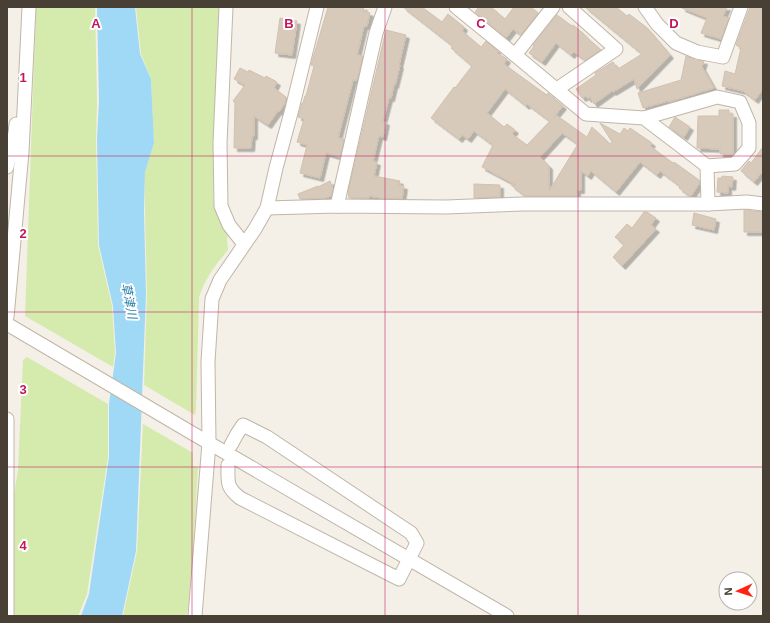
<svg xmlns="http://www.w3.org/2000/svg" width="770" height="623" font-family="Helvetica,'Noto Sans JP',sans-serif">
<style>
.green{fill:#d4ebad}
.water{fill:#9fd9f5}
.building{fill:#d7cabb;stroke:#d2c1ae;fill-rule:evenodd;filter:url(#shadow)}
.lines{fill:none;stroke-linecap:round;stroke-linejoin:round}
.minor-casing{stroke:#c0b6a8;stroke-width:15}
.minor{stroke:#fff;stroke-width:13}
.grid{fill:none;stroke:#c2185b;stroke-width:1;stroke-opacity:0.55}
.labels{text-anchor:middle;stroke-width:4;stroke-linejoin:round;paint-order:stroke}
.water-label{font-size:12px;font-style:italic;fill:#267ca9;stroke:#fff}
.grid-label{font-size:13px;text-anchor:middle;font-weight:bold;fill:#c2185b;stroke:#fff;stroke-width:4;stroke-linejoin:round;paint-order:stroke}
</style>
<defs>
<filter id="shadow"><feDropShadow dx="3.5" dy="3.5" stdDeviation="0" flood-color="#0004"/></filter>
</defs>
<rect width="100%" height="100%" fill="#f4efe7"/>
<g class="green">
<path d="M36,7h59l2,94 -1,40 2,104 14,61 3,47 -2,14 -88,-51z"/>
<path d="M136,7h84l-7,190c2,15 8,26 17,38l-3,3 1,12c-14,17 -22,27 -29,47l-3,113 -1,5 -51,-30 3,-91 -2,-82v-40l9,-29 -3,-64 -10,-25z"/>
<path d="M27,357l81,47v53l-21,137 -9,22h-65l1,-122 4,-24 5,-110z"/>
<path d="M143,424l50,29v13l5,1 -5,86 -5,56 -2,7h-63l14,-65z"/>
</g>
<path class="water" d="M97,7h38l5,47 11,25 3,64 -9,29 -1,40 2,82 -10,257 -14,65h-41l8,-22 20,-137v-53l7,-51 -3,-47 -14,-61 -2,-105 2,-40z"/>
<g class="building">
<path d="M328,7h36l-1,4 7,2 -3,13h-3l-7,29 6,1 -6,24h-4l-15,58 6,1 -4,18 -14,-4 -6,25 -20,-5 7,-28 -10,-3 7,-23 -6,-2 4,-14h1l2,-7h1l8,-30 -3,-1z"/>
<path d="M403,7h19l20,15 6,-8 16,13 -2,4 19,16 5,-6 11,9v3l10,6 -3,5 37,27 6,4 1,-2 15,13 -10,12 3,-3 31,22 5,-10 18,17 2,-2 -12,-19 20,11 4,-6 4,3 2,-3 22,15 -2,3 23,17 1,-1 25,18v4l-8,12h-1l-11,-8 1,-2 -20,-15 -3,4 -17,-13 -24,30 -25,-21 -3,5 -7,-5v19h-4v6h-52l-14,-11h5l-34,-18 11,-22 -19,-14 -6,8 -6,-4 -3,4 -28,-21 23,-31 1,1 17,-22 -21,-18 2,-2zM505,89l21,17 1,-2 23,17 -23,24 -15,-11 3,-4 -8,-6 -3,3 -17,-14zM562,133l16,11 -29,47v-25l-9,-9z"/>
<path d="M479,7h12l14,12 9,-12h17l7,6 -17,22 -8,-6 -7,9 -31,-26z"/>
<path d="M585,7h31l11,9 2,-2 17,13 24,28 -33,34 -3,-10 -21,13 -1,-1 -18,13 -4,-7 -2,2 -2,-3 -4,2 -6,-9 20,-14 -1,-2 18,-11 5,7 24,-15z"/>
<path d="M682,7h45l-4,9 6,2 -8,21 -20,-6 6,-15 -25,-10z"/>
<path d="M750,7h13v82l-8,11 -12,-9 -21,-5 3,-15 10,3 6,-26 -5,-3z"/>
<path d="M557,15l15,11 1,-1 11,9v1l17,15 -16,10 -11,-8 -3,3 -15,-12 -14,19 -13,-9 5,-7 -1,-1z"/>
<path d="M280,18l17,3 -5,34 -17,-2z"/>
<path d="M386,30l20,5 -7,30h1l-5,20h-1l-3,13h-2l-6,23 3,1 -3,15 -4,-1 -6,25 4,1 -3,14 26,5 -1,4 5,1 -2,13 -8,-1v1l-12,-1 -13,-2v2h-20l-1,-6z"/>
<path d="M686,56l9,4 9,1 -2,6 12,21 -46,14v-1l-25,7 -5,-15 43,-13z"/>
<path d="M240,68l8,4 1,-2 16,8 1,-2 11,6 -3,6 12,9 -1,6 -6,9 -1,-1 -10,14 -14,-9v20h-2l-1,12h-17l1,-45 -2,-2 12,-16 -11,-6z"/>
<path d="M719,110h10v4h4v40h-13v-5l-23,-1 1,-32h21z"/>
<path d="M675,117l15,10 -6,10 -15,-10z"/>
<path d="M763,147v24l-9,11 -13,-11 8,-10 2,2z"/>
<path d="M722,176l11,1 -1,10 -4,-1v7l-11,-1 1,-14h4z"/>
<path d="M330,181l3,8 -2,7 -6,2 -25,1 -2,-5 20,-8v1z"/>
<path d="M474,184l26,1v12l-26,1z"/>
<path d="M744,210l19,2v20h-19z"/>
<path d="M644,212h3l9,6 -5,7 5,4 -34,37 -9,-9 11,-12 -9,-8 12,-13 5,4z"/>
<path d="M694,213l22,6 -2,11 -22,-5z"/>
</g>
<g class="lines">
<g class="minor-casing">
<g id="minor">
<path d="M226,7l-6,136 1,63 8,19 15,19"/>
<path d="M456,7l59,48 38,-48"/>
<path d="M645,7l12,17 19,19 21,9 26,5 18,-50"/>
<path d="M515,55l71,59 58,4 63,48 1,38"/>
<path d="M557,89l59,-40 -47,-42"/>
<path d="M644,118l73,-21 23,5 9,21v25l-14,16 -28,2"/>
<path d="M10,153l5,-20 1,-9"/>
<path d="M7,167l3,-14 9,-1"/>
<path d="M337,206l39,-173 9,-26"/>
<path d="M267,208l70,-2 109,1 77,-3h185l39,-2 16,2"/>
<path d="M7,317l15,-165 7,-145"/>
<path d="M7,324l202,119 298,173"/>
<path d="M7,419v197"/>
<path d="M228,465c0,17 -2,22 12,33l159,81 18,-36 -6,-10 -144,-96 -24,-12 -6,9 -6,11"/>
<path d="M195,616l14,-173 -1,-81 4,-63 8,-19 35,-51 12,-21 9,-40 16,-59 25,-102"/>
</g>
</g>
<use href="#minor" class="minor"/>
</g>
<path class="grid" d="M192,7v609M385,7v609M578,7v609M7,156h756M7,312h756M7,467h756"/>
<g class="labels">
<g class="water-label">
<text transform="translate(129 301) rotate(79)" y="4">草津川</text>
</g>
</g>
<g class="grid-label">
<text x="96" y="28">A</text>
<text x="289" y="28">B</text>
<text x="481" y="28">C</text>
<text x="674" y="28">D</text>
<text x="23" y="82">1</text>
<text x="23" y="238">2</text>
<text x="23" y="394">3</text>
<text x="23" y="550">4</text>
</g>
<rect width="770" height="623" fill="none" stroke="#483f35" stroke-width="16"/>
<g transform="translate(738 591) rotate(267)"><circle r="19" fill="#ffffff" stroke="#b6b2ae"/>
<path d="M0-3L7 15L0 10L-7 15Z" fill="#ff2313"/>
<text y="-6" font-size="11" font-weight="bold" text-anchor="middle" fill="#483f35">N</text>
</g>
</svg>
